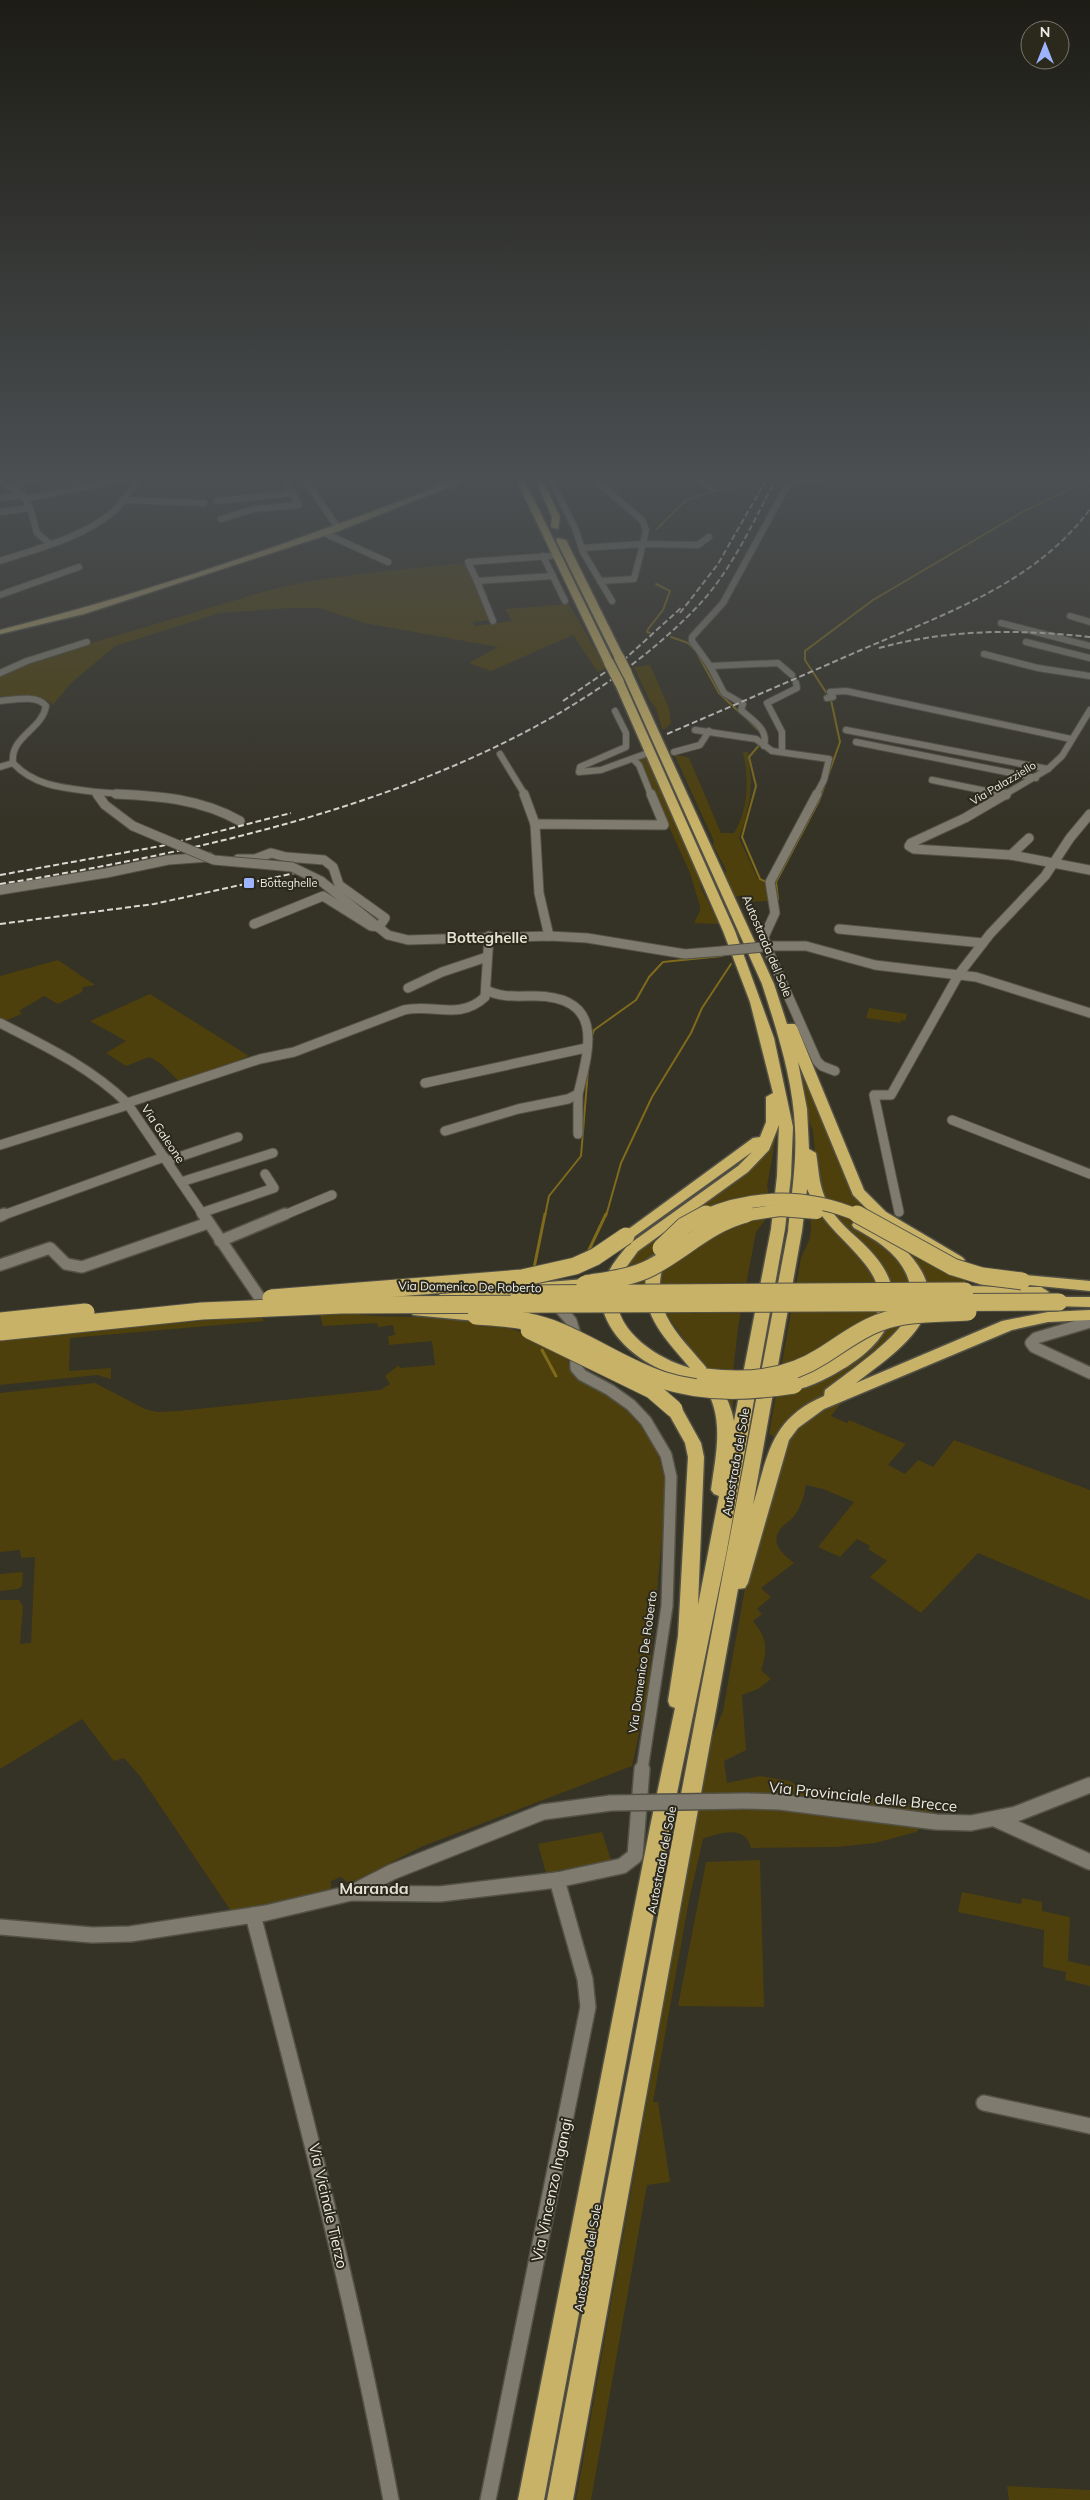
<svg xmlns="http://www.w3.org/2000/svg" width="1090" height="2500" font-family="Mulish,sans-serif">
<style>
.green{fill:#4d400d}
.lines{fill:none;stroke-linecap:round;stroke-linejoin:round}
.stream-far1{stroke:#7f6b1b;stroke-width:2}
.stream{stroke:#7f6b1b;stroke-width:3}
.minor-far3-casing{stroke:#535146;stroke-width:8}
.minor-far2-casing{stroke:#535146;stroke-width:11}
.minor-far1-casing{stroke:#535146;stroke-width:14}
.minor-casing{stroke:#535146;stroke-width:18}
.major-casing{stroke:#535146;stroke-width:3}
.highway-casing{stroke:#535146;stroke-width:3}
.minor-far3{stroke:#7f7b6e;stroke-width:6}
.minor-far2{stroke:#7f7b6e;stroke-width:9}
.minor-far1{stroke:#7f7b6e;stroke-width:11}
.minor{stroke:#7f7b6e;stroke-width:15}
.major{fill:#ab9c6a;fill-rule:evenodd}
.highway{fill:#c8b267;fill-rule:evenodd}
.rail{stroke:#dbd9d1;stroke-width:2;stroke-dasharray:6 3;stroke-linecap:butt}
.minor-bridge-far1-casing{stroke:#535146;stroke-width:11;stroke-linecap:butt}
.minor-bridge-casing{stroke:#535146;stroke-width:18;stroke-linecap:butt}
.highway-bridge-far2-casing{stroke:#535146;stroke-width:12;stroke-linecap:butt}
.highway-bridge-far1-casing{stroke:#535146;stroke-width:14;stroke-linecap:butt}
.highway-bridge-casing{stroke:#535146;stroke-width:19;stroke-linecap:butt}
.minor-bridge-far1{stroke:#7f7b6e;stroke-width:9}
.minor-bridge{stroke:#7f7b6e;stroke-width:15}
.highway-bridge-far2{stroke:#c8b267;stroke-width:10}
.highway-bridge-far1{stroke:#c8b267;stroke-width:12}
.highway-bridge{stroke:#c8b267;stroke-width:17}
.poi-dot{fill:#9db4fd;stroke:#2b281c;stroke-width:2}
.labels{text-anchor:middle;stroke-width:4;stroke-linejoin:round;paint-order:stroke}
.far-street-label{font-size:11px;fill:#eeece4;stroke:#2b281c}
.far-poi-label{font-size:11px;fill:#eeece4;stroke:#2b281c;text-anchor:start}
.street-label{font-size:12px;fill:#eeece4;stroke:#2b281c}
.quarter-label{font-size:15px;font-weight:bold;fill:#e5e0d1;stroke:#2b281c}
.near-street-label{font-size:15px;fill:#eeece4;stroke:#2b281c}
.near-neighbourhood-label{font-size:16px;font-weight:bold;fill:#e5e0d1;stroke:#2b281c}
</style>
<rect width="100%" height="100%" fill="#353226"/>
<g class="green">
<path d="M457,564l12,2 21,54 -17,2 2,4 37,-5 -7,-12 64,-5 37,64 -8,4 -25,-37 -82,36 -22,-8 29,-16 -134,-24 -45,-15h-28l-71,5 -105,33 -45,38 -17,21c-11,-12 -38,-8 -53,-8v-23l21,-10 238,-71c64,-18 133,-22 198,-29z"/>
<path d="M650,665l19,43 2,15 -6,6h-3l-6,-21 -6,-7 -16,-34z"/>
<path d="M743,752h5l3,29 -1,16 -5,24 -6,17 19,41 8,5 4,17 -27,1 -3,-6 -7,1 -8,-18 1,-9 -13,-25 1,-4 -40,-87 15,4 32,75h13c15,-24 15,-55 9,-81z"/>
<path d="M647,755l52,120 2,13 18,36 -25,-1 6,-12v-5l-10,-33 -51,-113z"/>
<path d="M58,960l37,25 -12,2 -1,5 -24,12 -14,-8 -25,15 3,3 -17,7 -5,-1v-44z"/>
<path d="M150,994l88,55 11,7 -67,28 -22,-21 -11,-6 -23,9 -20,-13 20,-12 -36,-20z"/>
<path d="M869,1008l38,6 -2,7 -5,-1 1,3 -35,-5z"/>
<path d="M798,1060l55,131 109,73 5,24 -56,23 -18,28 -87,69 -29,30 -8,-4 32,-176 9,-20 1,-11 -2,-35 17,29 40,40 11,18 3,33 -9,20 -59,52c22,-10 47,-20 62,-40 7,-9 13,-44 17,-57l-50,-62 -16,-26 -7,-18 -5,-50 -5,-13z"/>
<path d="M776,1136l-9,50 4,20 -4,12 -11,14 -18,95 -5,46v36l-12,-23 -26,-31 -30,-43 -9,-26 -42,1 13,-27z"/>
<path d="M357,1312l4,3c44,3 91,0 134,9 25,6 47,18 70,29l6,17 10,11 39,22 21,23 17,27 7,29 -3,55 -15,160 -15,69 -209,80 -74,38 -8,-7 -10,4v10l-100,20 -91,-135 -16,-18 -10,3 -32,-42 -82,50v-169h19l4,6 -3,38 11,-1 4,-86 -14,1 -1,-8 -20,2v-159l95,-10 50,26 12,3 21,-1 202,-21 10,-6 -5,-8 14,-11 1,3 35,-3 -3,-24 -43,4 -1,-9 7,-1 -2,-10 -15,2 -1,-4 -54,3 -3,-12z"/>
<path d="M261,1316l3,5 -194,17 -1,33 42,-3v11l-14,-4 -97,10v-48z"/>
<path d="M846,1397l-15,19 16,7 2,-3 57,24 -18,21 17,9 13,-14 15,7 21,-27 136,50v110l-112,-47 -57,60 -51,-36 17,-16 -19,-12 2,-3 -13,-7 -17,18 -22,-10 36,-45 -31,-13 -17,-4c-2,11 -4,20 -11,30 -3,5 -10,8 -14,13 -12,16 2,26 13,35l-33,25 10,9 -14,12 5,5 -9,7c14,17 15,28 8,49l10,9 -13,10 -16,6 4,55 -22,11 3,22 33,-7 30,5 9,6 13,2h16l102,20 9,8 -237,-22 10,-57 11,-27 29,-162 39,-115 22,-19z"/>
<path d="M23,1572l-1,14 -4,3 -18,2v-17z"/>
<path d="M751,1809l46,3 124,15 -5,5 -41,11 -38,4 -86,1c-5,-24 -33,-15 -48,-9l-14,61 -36,202h5l12,80 -23,3 -56,315h-15l123,-690z"/>
<path d="M602,1832l9,28 -65,13 -8,-29z"/>
<path d="M760,1860l4,147 -86,-1 28,-144z"/>
<path d="M962,1892l59,12 1,-6 20,4v9l28,6 -2,44 22,5v20l-25,-6 1,-8 -23,-5 1,-37 -86,-18z"/>
<path d="M1007,2486l83,4v10h-81z"/>
</g>
<g class="lines">
<g class="stream-far1">
<path d="M780,482l12,-1"/>
<path d="M657,529l29,-29 29,-9 39,-6"/>
<path d="M650,633l-3,-1 1,-3 15,-19 7,-19 -14,-7"/>
<path d="M671,637l17,6 7,7"/>
<path d="M698,655l21,38 21,20"/>
<path d="M744,716l14,14"/>
<path d="M761,743l-12,14 7,29 -14,51 18,42 8,4"/>
<path d="M778,899l-2,-17 43,-81 21,-59 -9,-42 -26,-40v-9l68,-51 151,-89 66,-31"/>
<path d="M591,1039l3,-9 42,-30 13,-23 14,-15 59,-6"/>
<path d="M545,1216l4,-20 32,-40 7,-86"/>
<path d="M606,1216l15,-53 31,-66 39,-64 11,-25 29,-44"/>
</g>
<g class="stream">
<path d="M588,1252l18,-38"/>
<path d="M534,1268l11,-54"/>
<path d="M542,1350l14,26"/>
</g>
<g class="minor-far3-casing">
<g id="minor-far3">
<path d="M67,475l15,12"/>
<path d="M224,475v2l23,-2"/>
<path d="M454,475h20"/>
<path d="M548,475l27,53 8,24 29,49"/>
<path d="M589,475l53,45 4,10 -3,14 55,1 11,-8"/>
<path d="M690,475l22,14"/>
<path d="M0,481l23,14 7,13 7,25 13,11"/>
<path d="M308,484l30,44"/>
<path d="M11,486l37,-11"/>
<path d="M431,492l11,-8 5,-9 9,8 -2,3"/>
<path d="M0,498l23,-3"/>
<path d="M25,499l115,-23"/>
<path d="M123,500l81,3"/>
<path d="M217,501l76,-8"/>
<path d="M0,512l30,-4"/>
<path d="M221,519l33,-10 45,-4 -16,-30"/>
<path d="M324,533l64,29"/>
<path d="M582,548l61,-4 -9,35 -34,2"/>
<path d="M543,556l22,45"/>
<path d="M0,561c39,-13 82,-23 114,-50 12,-11 18,-26 30,-36"/>
<path d="M477,581l-9,-19 83,-6"/>
<path d="M0,595l79,-28"/>
<path d="M1070,616l20,6"/>
<path d="M493,621l-16,-40 76,-5"/>
<path d="M1001,623l89,23"/>
<path d="M1026,642l64,16"/>
<path d="M984,654l54,14 52,8"/>
<path d="M710,666l68,-3 14,12"/>
<path d="M0,673l27,-12 60,-19"/>
<path d="M827,698l6,-1 -3,-5 16,-1 225,48"/>
<path d="M0,701c13,-1 37,-7 46,5 -4,24 -36,30 -33,57 22,24 53,25 83,29l2,3"/>
<path d="M615,711l11,22v14l-46,20 -1,5 22,-2 44,-16"/>
<path d="M695,730l61,9 16,12 57,8 -5,21 -8,15"/>
<path d="M846,730l202,39"/>
<path d="M856,742l180,36"/>
<path d="M764,746c5,-17 -12,-26 -23,-36l2,-6 -19,-11 -14,-27 -18,-25v-4l31,-34 64,-117 7,-4 49,-7"/>
<path d="M674,752l26,-7 9,-14"/>
<path d="M782,752v-20l-15,-29 30,-15 -1,-5"/>
<path d="M500,754l25,41"/>
<path d="M633,759l6,6 12,30"/>
<path d="M0,767l13,-4"/>
<path d="M932,780l74,15"/>
<path d="M96,792l40,3"/>
<path d="M1004,795l44,-26 14,-13 28,-46"/>
</g>
</g>
<g class="minor-far2-casing">
<g id="minor-far2">
<path d="M97,794l8,11 28,21"/>
<path d="M116,794c44,2 85,5 124,27"/>
<path d="M524,794l11,30"/>
<path d="M999,794l7,1"/>
<path d="M1006,794l-41,24 -54,25 -2,3 5,3 97,6 79,15"/>
<path d="M1011,855l18,-17"/>
<path d="M238,859h17l16,-6 15,4 38,3 9,7 6,18 46,33 -6,9 -8,-1 -48,-30 -69,28"/>
<path d="M321,881l67,54 20,5 141,-4 38,2 98,16 37,-3"/>
<path d="M0,890l106,-17 62,-13 41,-3"/>
<path d="M839,929l144,14"/>
<path d="M549,936l-10,-43 -4,-69 129,1 -13,-31"/>
<path d="M766,944l-2,-7 11,-24 -5,-31 47,-88"/>
<path d="M773,946h33l69,19 101,12 114,36"/>
<path d="M768,950l49,111 5,5 13,5"/>
<path d="M408,988l34,-16 45,-15"/>
<path d="M0,1023c45,23 90,44 127,80l77,113"/>
<path d="M425,1083l161,-35"/>
<path d="M578,1094v40"/>
<path d="M127,1103l133,-44 34,-7 110,-42c30,-7 55,11 81,-13l4,-61"/>
<path d="M952,1120l138,54"/>
<path d="M445,1131l73,-22 50,-10 10,-5c12,-48 26,-97 -43,-98 -17,0 -33,2 -49,-6"/>
<path d="M0,1145l128,-40"/>
<path d="M167,1161l71,-24"/>
<path d="M181,1182l92,-29"/>
<path d="M899,1212l-25,-117h17l68,-121 31,-40 55,-58 25,-38 20,-24"/>
<path d="M201,1213l73,-25 -9,-14"/>
<path d="M1,1216l163,-59"/>
<path d="M282,1216l50,-21"/>
</g>
</g>
<g class="minor-far1-casing">
<g id="minor-far1">
<path d="M203,1214l61,90"/>
<path d="M0,1216l4,-2"/>
<path d="M220,1241l65,-27"/>
<path d="M0,1265l50,-17 16,16 16,3 126,-44"/>
<path d="M557,1305l14,16 4,13 1,34 6,7 28,15 21,15 15,16 20,34 5,22 -4,129 -25,164"/>
<path d="M1090,1322l-54,16 -5,5 3,4 56,26"/>
</g>
</g>
<g class="minor-casing">
<g id="minor">
<path d="M746,1801l34,1 156,20 35,1 45,-9 74,-29"/>
<path d="M995,1819l95,43"/>
<path d="M351,1893l89,1 117,-14 65,-14 13,-10 7,-87"/>
<path d="M253,1915c51,195 101,387 138,585"/>
<path d="M0,1927l92,8 38,-1 136,-21 85,-20 41,-21 151,-60 68,-9"/>
<path d="M984,2103l106,23"/>
<path d="M488,2500l100,-493 -3,-28 -28,-99"/>
</g>
</g>
<g class="major-casing">
<path id="major" d="M469,475h10l-143,57 -252,82 -84,20v-4c160,-40 315,-96 469,-155z"/>
</g>
<g class="highway-casing">
<g id="highway">
<path d="M514,475h8l92,188 -1,2 -9,-2z"/>
<path d="M533,475h8l19,42 -2,12 -7,-2 1,-10z"/>
<path d="M558,538l8,2 58,117 -1,2 -9,-2 -58,-117z"/>
<path d="M627,670l5,3 142,311 13,40h8l2,3 67,163 22,22 76,45 3,3 -3,3h-10l-76,-45 -23,-23 -55,-133 9,47 2,40 7,4c4,24 2,32 14,55 11,19 31,31 44,47 37,43 17,84 -26,111 -13,8 -45,27 -60,23l-2,-4 2,-4c46,-18 124,-58 77,-117 -23,-29 -42,-38 -58,-75l-5,42 -49,274c15,-50 17,-86 71,-109l1,-6c23,-18 77,-54 86,-81 2,-6 1,-13 0,-19 -5,-32 -31,-48 -57,-62l-2,-3 2,-3c9,-3 16,3 24,7 25,14 59,47 49,80 -9,31 -47,55 -71,74l146,-62 46,-9 42,-2v10l-42,2 -36,8 -188,79 -26,19 -9,12 -41,143 -3,5 -7,1 -165,911h-26l241,-1269c3,-34 9,-68 7,-103 -2,-49 -18,-97 -33,-144l-140,-311z"/>
<path d="M619,679l5,3 111,249 39,107 19,89 -2,49 -6,53 -59,326 -56,272 -126,673h-26l132,-673 25,-119 -5,-2 -2,-5 10,-65 10,-179 -3,-14 -19,-34 2,-4h12l21,38 3,14 -6,148 21,-109 -5,-2 -3,-4c5,-38 15,-75 -10,-109 -14,-3 -28,-6 -41,-12 -32,-14 -70,-51 -55,-89 5,-14 14,-24 23,-35l110,-79 14,-14 -121,87 -5,2 -7,-5 134,-98 7,-1 6,-15v-25l7,-4 -23,-91 -27,-71 -109,-249zM779,1125l-2,51 -6,53 -37,192c-9,-52 -63,-77 -73,-120 -3,-15 0,-28 3,-42l-3,-3 -5,-2 -8,5c-10,53 9,70 42,109 -36,-10 -85,-43 -71,-87 4,-11 12,-20 19,-30l110,-79 21,-22z"/>
<path d="M1012,1274l78,7v10l-83,-8 -3,-4 3,-4z"/>
<path d="M585,1279l8,5 -3,4 -143,12 -5,-1 -3,-4 3,-4 5,-1z"/>
<path d="M965,1286l76,1 8,5 -8,5 -81,-2 -3,-4 3,-4z"/>
<path d="M1059,1297h31v10l-36,-1 -3,-4 3,-4z"/>
<path d="M418,1306l58,5 5,1 3,4 -3,4 -5,1 -63,-6 -3,-4 3,-4z"/>
</g>
</g>
<use href="#minor-far3" class="minor-far3"/>
<use href="#minor-far2" class="minor-far2"/>
<use href="#minor-far1" class="minor-far1"/>
<use href="#minor" class="minor"/>
<use href="#major" class="major"/>
<use href="#highway" class="highway"/>
<g class="rail">
<path d="M0,480l16,-5"/>
<path d="M680,613l38,-49 51,-89"/>
<path d="M879,648c70,-19 139,-19 211,-11"/>
<path d="M563,701l63,-43 56,-51"/>
<path d="M667,734c65,-28 130,-56 194,-84 83,-36 174,-66 229,-141"/>
<path d="M0,875l161,-29 130,-33"/>
<path d="M0,884c231,-37 527,-102 696,-276 36,-37 58,-88 82,-133"/>
<path d="M0,924l154,-20 155,-34"/>
</g>
<g class="minor-bridge-far1-casing">
<g id="minor-bridge-far1">
<path d="M133,826l81,34 78,7 29,14"/>
<path d="M722,951l51,-5"/>
</g>
</g>
<g class="minor-bridge-casing">
<path id="minor-bridge" d="M611,1803l135,-2"/>
</g>
<g class="highway-bridge-far2-casing">
<g id="highway-bridge-far2">
<path d="M619,657l8,16"/>
<path d="M609,663l10,19"/>
</g>
</g>
<g class="highway-bridge-far1-casing">
<g id="highway-bridge-far1">
<path d="M703,1216c50,-22 106,-22 156,0"/>
<path d="M741,1216l39,-6 37,3"/>
</g>
</g>
<g class="highway-bridge-casing">
<g id="highway-bridge">
<path d="M857,1214l96,53 29,9 40,5"/>
<path d="M661,1248l23,-22 22,-12"/>
<path d="M585,1284c23,-4 46,-6 67,-17 32,-17 58,-44 94,-53"/>
<path d="M519,1294l446,-3"/>
<path d="M271,1298l251,-20 53,-12 20,-9 31,-21"/>
<path d="M476,1316c26,2 50,3 75,12 38,14 72,39 111,52 43,14 88,12 132,5"/>
<path d="M0,1321l86,-9"/>
<path d="M529,1330l123,60 22,19"/>
<path d="M0,1332l202,-21 139,-6 718,-3"/>
<path d="M705,1377c42,5 81,2 117,-21 18,-11 35,-25 56,-33 28,-11 60,-9 90,-11"/>
</g>
</g>
<use href="#minor-bridge-far1" class="minor-bridge-far1"/>
<use href="#minor-bridge" class="minor-bridge"/>
<use href="#highway-bridge-far2" class="highway-bridge-far2"/>
<use href="#highway-bridge-far1" class="highway-bridge-far1"/>
<use href="#highway-bridge" class="highway-bridge"/>
</g>
<linearGradient id="sky" x2="0" y2="1"><stop stop-color="#1d1c15"/><stop offset="0.58" stop-color="#4b4f52"/><stop offset="1" stop-color="#4b4f52" stop-opacity="0"/></linearGradient>
<rect width="1090" height="825" fill="url(#sky)"/>
<rect class="poi-dot" x="243" y="877" width="12" height="12" rx="2.5"/>
<g class="labels">
<g class="far-street-label">
<text transform="translate(1003 783) rotate(-31)" y="4">Via Palazziello</text>
</g>
<g class="far-poi-label">
<text x="260" y="887">Botteghelle</text>
</g>
<g class="street-label">
<text transform="translate(767 946) rotate(67)" y="4">Autostrada del Sole</text>
<text transform="translate(163 1134) rotate(56)" y="4">Via Galeone</text>
<text transform="translate(470 1287) rotate(1)" y="4">Via Domenico De Roberto</text>
<text transform="translate(736 1462) rotate(-80)" y="4">Autostrada del Sole</text>
<text transform="translate(643 1662) rotate(-82)" y="4">Via Domenico De Roberto</text>
<text transform="translate(662 1860) rotate(-79)" y="4">Autostrada del Sole</text>
<text transform="translate(588 2258) rotate(-80)" y="4">Autostrada del Sole</text>
</g>
<g class="quarter-label">
<text x="487" y="943">Botteghelle</text>
</g>
<g class="near-street-label">
<text transform="translate(863 1797) rotate(6)" y="5">Via Provinciale delle Brecce</text>
<text transform="translate(552 2190) rotate(-78)" y="5">Via Vincenzo Ingangi</text>
<text transform="translate(328 2206) rotate(77)" y="5">Via Vicinale Tierzo</text>
</g>
<g class="near-neighbourhood-label">
<text x="374" y="1894">Maranda</text>
</g>
</g>
<g transform="translate(1045 45)"><circle r="24" fill="#2b281c" stroke="#79766c"/>
<path d="M0-4L9 19L0 12L-9 19Z" fill="#9db4fd"/>
<text y="-8" font-size="14" font-weight="bold" text-anchor="middle" fill="#eeece4">N</text>
</g>
</svg>
